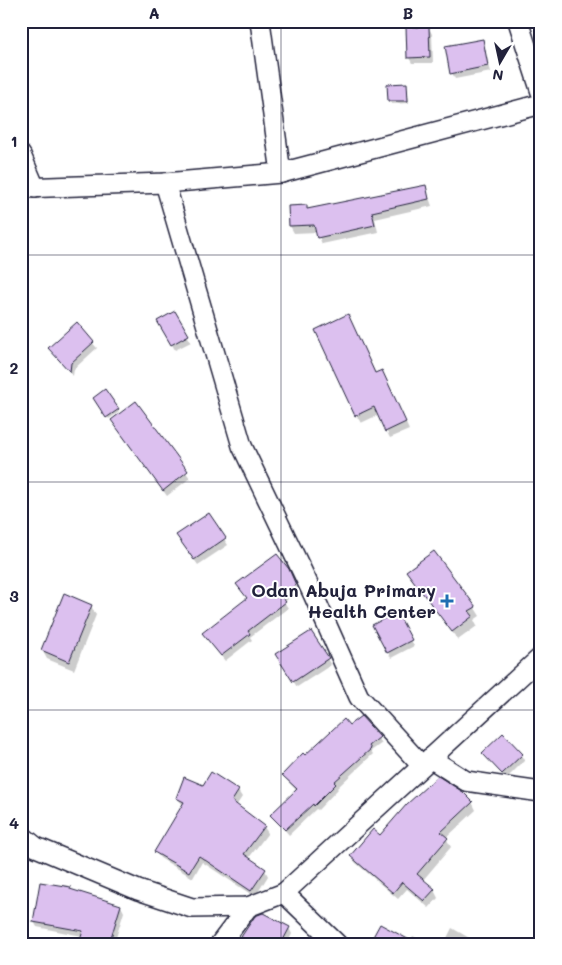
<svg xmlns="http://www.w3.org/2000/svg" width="562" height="965" font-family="Mali,sans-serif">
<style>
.shadow{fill:#0003}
.building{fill:#dcc0ef;stroke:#22223b}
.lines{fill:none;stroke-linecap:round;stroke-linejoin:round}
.street-casing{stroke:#22223b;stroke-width:22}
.street{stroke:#fff;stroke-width:19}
.grid{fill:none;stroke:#22223b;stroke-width:1;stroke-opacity:0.55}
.poi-dot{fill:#1f6fb2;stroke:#fff;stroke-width:2}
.labels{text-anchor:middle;stroke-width:4;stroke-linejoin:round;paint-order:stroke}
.poi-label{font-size:18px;font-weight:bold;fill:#22223b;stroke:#fff;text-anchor:end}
.neatline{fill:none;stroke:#22223b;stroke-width:2}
.grid-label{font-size:16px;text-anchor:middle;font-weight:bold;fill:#22223b}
</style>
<rect width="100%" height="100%" fill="#fff"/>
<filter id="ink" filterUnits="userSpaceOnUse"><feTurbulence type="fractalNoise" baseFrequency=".02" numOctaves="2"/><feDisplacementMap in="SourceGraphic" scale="10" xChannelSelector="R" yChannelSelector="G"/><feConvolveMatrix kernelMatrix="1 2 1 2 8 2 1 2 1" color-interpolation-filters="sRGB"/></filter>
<g filter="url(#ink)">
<g class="shadow">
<path d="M429,28l3,6 1,29h-21l-3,-5z"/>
<path d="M21,36l3,22h-3z"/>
<path d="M482,40l9,32 -36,7 -3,-6z"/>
<path d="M407,84l2,19 -18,1 -3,-19z"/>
<path d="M425,186l7,20 -57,13 3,13 -56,12 -5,-12 -23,1 -4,-7 16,-20 2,4z"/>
<path d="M175,313l16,29 -16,8 -16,-29z"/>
<path d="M351,323l25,51 10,5 23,51 -19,8 -12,-23 -17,8 -5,-8z"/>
<path d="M76,324l21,24 -23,21 -1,7 -23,-27z"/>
<path d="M105,391l14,21 -10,7 -15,-21z"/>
<path d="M136,403l54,75 -23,18 -51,-70z"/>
<path d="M208,515l20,30 -30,20 -17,-24z"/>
<path d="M291,576l8,15 -15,11 4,6 -38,29 2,3 -27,21 -18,-22z"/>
<path d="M413,580l62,28 5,8 -6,4 3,6 -19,14z"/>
<path d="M91,606l5,9 -22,55 -27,-11 -5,-9z"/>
<path d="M397,614l17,32 -23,12 -17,-32z"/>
<path d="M310,633l21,32 -34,22 -17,-27z"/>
<path d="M361,717l21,26 -11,8 2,3 -36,34 1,1 -20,21 -2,-1 -27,26 -17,-20 25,-24 -14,-15 22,-19z"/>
<path d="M484,753l38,2 3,5 -19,19z"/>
<path d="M203,786l35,5 4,6 -6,9 28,21 4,6 -20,26 17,11 3,6 -13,21 -53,-35 -9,16 -33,-20 -4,-6 28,-46 -7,-8z"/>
<path d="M472,802l4,8 -30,28 5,9 -28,33 11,10 4,8 -9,10 -22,-19 -9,10 -42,-36 -5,-7 29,-19z"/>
<path d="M70,888l1,3 50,15 3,6 -10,32h-31l-1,-8 -45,-9 -3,-5z"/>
<path d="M289,928l3,6 -5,10h-39l-5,-7z"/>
<path d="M452,928l26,15 1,1h-35z"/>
<path d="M413,936l15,8h-57l39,-3z"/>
</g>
<g class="building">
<path d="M406,27h23l1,30 -23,1z"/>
<path d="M483,39l5,27 -38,8 -5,-28z"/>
<path d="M407,83l1,18h-20l-1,-17z"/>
<path d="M426,185l3,14 -57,13 3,13 -58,13 -3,-13 -25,1 -1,-20 19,-1v4z"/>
<path d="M175,311l14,24 -18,10 -14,-24z"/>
<path d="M348,314l27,59 7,-3 24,52 -21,10 -11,-25 -19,9 -40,-86z"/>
<path d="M77,322l17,20 -23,21 -1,9 -22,-24z"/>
<path d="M105,389l14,20 -13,9 -13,-20z"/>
<path d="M136,401l52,70 -25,20 -52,-71z"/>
<path d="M209,513l17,25 -32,22 -18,-25z"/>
<path d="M434,551l42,56 -7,4 4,5 -21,16 -46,-61z"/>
<path d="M277,554l12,15 7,16 -15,11 5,6 -38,29 2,3 -29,22 -19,-23 45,-35 -11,-14z"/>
<path d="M64,593l28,12 -23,57 -28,-12z"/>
<path d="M397,612l15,28 -25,13 -15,-28z"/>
<path d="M311,631l18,27 -36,24 -18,-28z"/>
<path d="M361,716l19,21 -11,9 2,3 -37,33 2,2 -22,22 -1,-2 -28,26 -15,-15 27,-26 -15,-14 21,-22 2,2 39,-36 5,6z"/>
<path d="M503,733l20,21 -21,20 -20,-21z"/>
<path d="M211,772l28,18 -7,11 33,25 -21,28 22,15 -15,22 -52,-35 -10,16 -35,-20 30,-50 -8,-4 8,-21 19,8z"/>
<path d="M438,776l25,16 10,10 -32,30 7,6 -31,36 18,15 -11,12 -22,-19 -9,11 -43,-37 23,-27 7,6 27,-31z"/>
<path d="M40,882l31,5 -1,2 51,16 -12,39h-17l-12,-4 3,-9 -50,-9z"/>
<path d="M263,913l27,14 -9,17h-27l-13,-7 14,-21z"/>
<path d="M380,924l37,20h-48z"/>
</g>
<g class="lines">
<g class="street-casing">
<g id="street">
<path d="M260,21l21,152"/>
<path d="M518,21l23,71"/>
<path d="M21,155l14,33"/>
<path d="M165,183l77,263 71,148 46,103 63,69"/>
<path d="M21,188l144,-5 116,-10 260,-69"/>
<path d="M430,758l36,23 75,11"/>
<path d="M21,835l15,12 102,43 54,18 56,-1 36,-14 257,-236"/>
<path d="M284,893l53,51"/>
<path d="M220,944l28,-37"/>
</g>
</g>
<use href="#street" class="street"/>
</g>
</g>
<path class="grid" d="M281,21v923M21,255h520M21,482h520M21,710h520"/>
<path class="poi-dot" d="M444.5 593.5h5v5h5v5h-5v5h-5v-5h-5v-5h5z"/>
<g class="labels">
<g class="poi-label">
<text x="436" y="597">Odan Abuja Primary<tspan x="436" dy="21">Health Center</tspan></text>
</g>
</g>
<rect width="562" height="965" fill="none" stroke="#fff" stroke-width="55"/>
<g transform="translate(500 62) rotate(189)" stroke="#ffffff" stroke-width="4" paint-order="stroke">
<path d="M0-4L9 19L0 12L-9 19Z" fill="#22223b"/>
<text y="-8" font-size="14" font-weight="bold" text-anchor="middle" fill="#22223b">N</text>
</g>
<rect x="28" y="28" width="506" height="910" class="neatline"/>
<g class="grid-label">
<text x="154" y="19">A</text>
<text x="408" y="19">B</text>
<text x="14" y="147">1</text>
<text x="14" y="374">2</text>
<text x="14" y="602">3</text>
<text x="14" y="829">4</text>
</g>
</svg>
